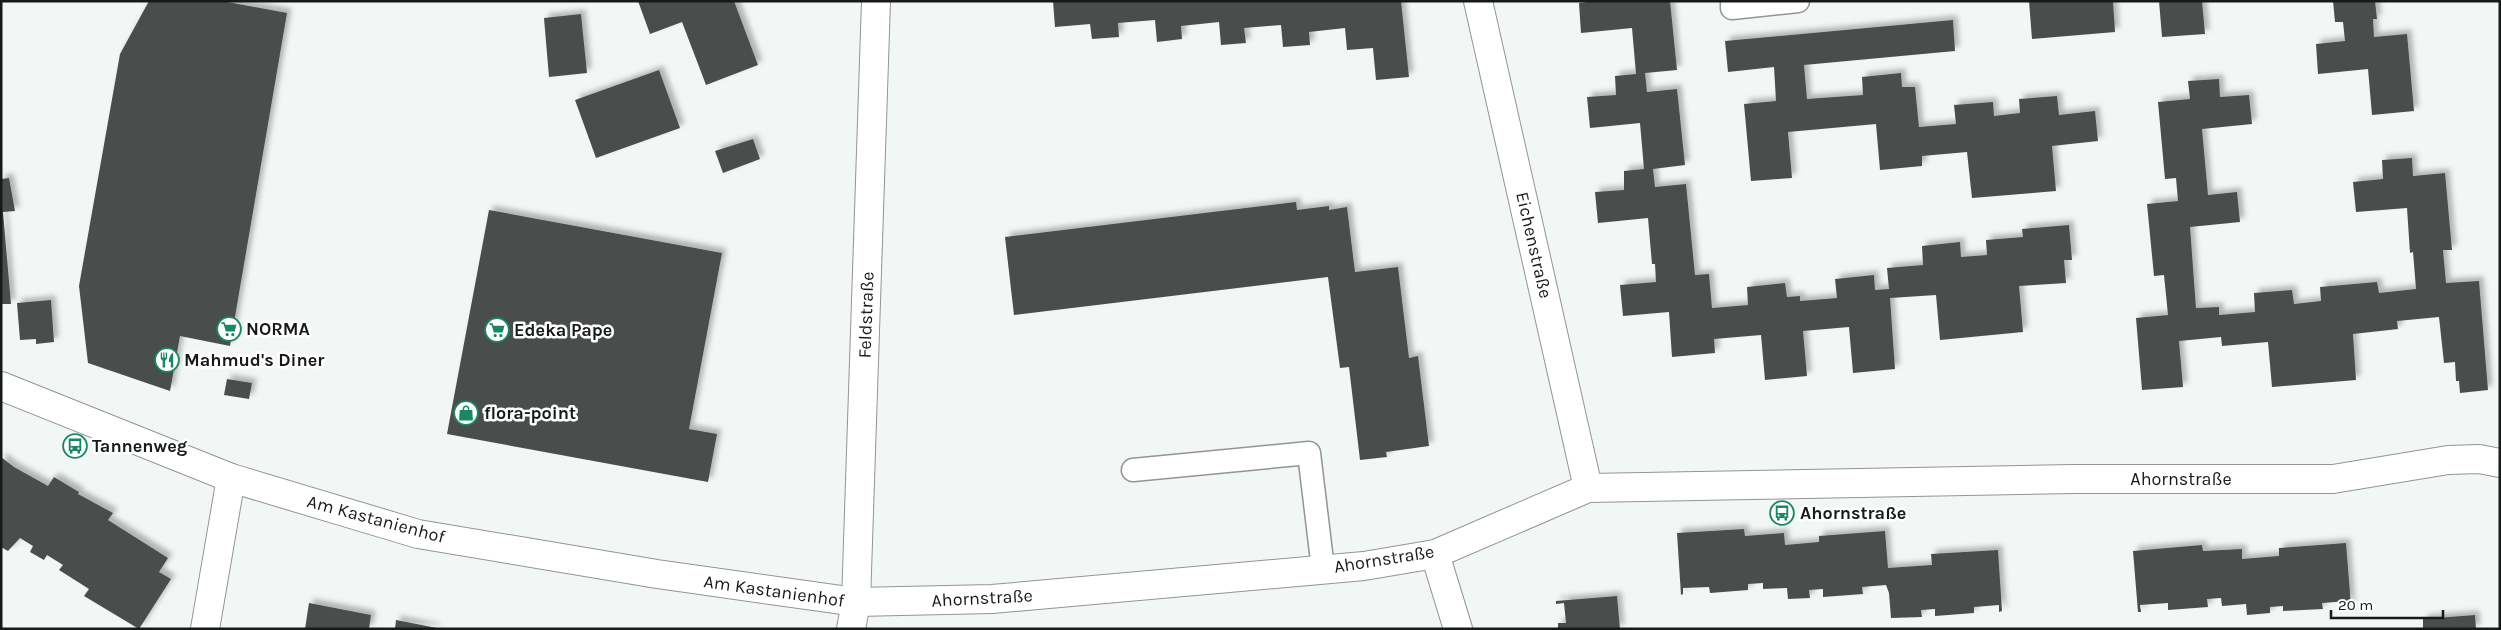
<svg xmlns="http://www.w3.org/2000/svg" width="2501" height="630" font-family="Karla,sans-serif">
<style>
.building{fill:#4a4e4c;filter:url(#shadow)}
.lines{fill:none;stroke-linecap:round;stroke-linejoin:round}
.service-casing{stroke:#919593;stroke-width:25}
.minor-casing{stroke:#919593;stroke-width:30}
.secondary-casing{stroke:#919593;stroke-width:30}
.service{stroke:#fff;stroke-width:22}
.minor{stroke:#fff;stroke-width:28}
.secondary{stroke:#fff;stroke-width:28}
.labels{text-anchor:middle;stroke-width:5;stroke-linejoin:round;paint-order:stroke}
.street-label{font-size:18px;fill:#181a19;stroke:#fff}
.poi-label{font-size:18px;font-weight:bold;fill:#181a19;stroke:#fff;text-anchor:start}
</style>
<defs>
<filter id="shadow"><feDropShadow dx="4.5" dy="-4.5" stdDeviation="2.5" flood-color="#0004"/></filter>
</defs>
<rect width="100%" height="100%" fill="#f2f7f5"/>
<g class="building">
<path d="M149,1h73l65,12 -57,333 -50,-10 -10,55 -82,-28 -9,-77 41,-232z"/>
<path d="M638,1h96l24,64 -52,20 -24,-63 -32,12z"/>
<path d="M1053,1h348l8,76 -33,3 -3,-32 -26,2 -2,-22 -36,4 1,13 -27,2 -2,-22 -37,3 2,15 -25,2 -2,-23 -38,4 1,13 -25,3 -2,-22 -37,3 1,14 -27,2 -2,-15 -35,3z"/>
<path d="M1596,1h74l7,69 -32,3 2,19 30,-3 8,76 -32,4 2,18 31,-3 9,91 14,-1 3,34 36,-3 -1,-18 38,-4 2,14 13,-1v5l37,-3 -2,-19 39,-4 1,15 14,-1 -2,-21 36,-3 -1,-19 38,-4 1,15 26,-2 -1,-15 37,-3 -1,-8 47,-4 3,35h-8l2,23 -47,3 4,46 -83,8 -4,-45 -46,3 5,71 -42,4 -4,-46 -46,4 4,45 -42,4 -4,-45 -47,4 1,14 -43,4 -3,-45 -46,4 -3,-31 36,-3 -1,-18h-3l-4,-46 -50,5 -3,-31 29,-2v-19l20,-2 -4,-46 -50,5 -3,-31 29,-2 -1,-19 21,-2 -4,-46 -51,5 -2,-30z"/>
<path d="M2029,1h84l2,31 -83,7z"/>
<path d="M2159,1h43l3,33 -43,3z"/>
<path d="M2333,1h42l2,18h-4l1,18 33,-3 7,77 -42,4 -4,-46 -50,5 -2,-30 29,-3 -2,-19h-8z"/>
<path d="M581,14l6,59 -38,4 -5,-59z"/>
<path d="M1953,20l2,31 -151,14 3,34 56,-4 -1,-18 39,-4 1,14h13l4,40 37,-3 -2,-19 39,-3 1,14 26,-3 -1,-14 38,-3 2,19 36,-4 3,30 -46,5 4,45 -84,7 -5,-46 -45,4v10l-42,4 -4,-46 -88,8 4,46 -41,3 -7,-77 32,-3 -2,-34 -46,5 -3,-31z"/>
<path d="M659,70l21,58 -84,30 -21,-58z"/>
<path d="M2219,79l1,18 29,-2 3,29 -50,5 6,66 29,-3 3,30 -50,5 6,81 23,-1v8l36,-3 -1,-19 38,-3 2,14 27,-3 -1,-14 57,-5 2,11 37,-4 -3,-37 -3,1 -3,-45 -51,4 -3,-30 30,-3 -1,-19 30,-2 1,18 32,-3 7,77h-9l3,33 33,-2 9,109 -28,3 -1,-12h-3l-1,-19 -11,1 -5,-46 -42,4 1,8 -45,5 3,46 -84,7 -4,-45 -46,4 -1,-9 -42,4 4,46 -41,3 -6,-72 32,-3 -4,-40 -10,1 -7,-72 31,-3 -2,-23 -11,1 -7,-77 32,-3 -2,-18z"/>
<path d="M753,139l7,20 -37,14 -8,-22z"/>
<path d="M9,178l6,33 -12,1 8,92h-10v-125z"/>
<path d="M1296,202l1,8 32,-4v4l18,-3 8,65 43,-5 11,91 9,-2 11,90 -43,6 1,5 -27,3 -11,-93 -9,1 -12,-91 -314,38 -9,-78z"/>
<path d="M489,210l233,43 -33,176 28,5 -9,48 -261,-48z"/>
<path d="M51,300l3,42 -18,2v-5l-16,1 -3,-37z"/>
<path d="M227,379l25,4 -3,16 -25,-4z"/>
<path d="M1,457l13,10 34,19 6,-9 25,15 -1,2 35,19 -5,7 60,38 -9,14 12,7 -32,50 -55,-33 5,-7 -30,-19 4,-5 -16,-10 -3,5 -14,-8 3,-6 -13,-8 -12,13 -7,-4z"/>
<path d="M1744,529l1,7 39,-3 1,12 34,-3v-6l66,-5 3,37 44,-3 -1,-11 67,-4 4,61 -3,1v-7l-25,2v6l-39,3v-7l-14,1 1,7 -31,1 -2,-25 -3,-8 -24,2 1,7 -40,3v-8l-14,1 1,8 -22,1 -1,-11 -24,1v-6l-15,1v6l-38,3 -1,-6 -26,1v6l-2,1 -4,-62z"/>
<path d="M2346,543l5,63h-3v-5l-26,2 1,6 -40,2v-5l-13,1v6l-23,2 -1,-11 -24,2 -1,-8 -14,1 1,8 -40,3v-7l-28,2 1,7h-3l-5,-61 69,-6 1,6 39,-2v10l37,-3v-8z"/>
<path d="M1617,596l3,33h-62v-6h8l-2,-20 -8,1v-3z"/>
<path d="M309,603l62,12 -2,14h-64z"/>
<path d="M2475,615l1,14h-53v-10z"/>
<path d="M396,620l41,8v1h-42z"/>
</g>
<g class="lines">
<g class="service-casing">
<g id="service">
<path d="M1732,1v7l66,-7"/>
<path d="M1133,470l176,-17 14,116"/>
</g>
</g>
<g class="minor-casing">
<g id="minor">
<path d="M1478,1l110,487"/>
<path d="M1,386l230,92 187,56 239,40 199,28 136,-3 372,-33 71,-12 153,-66 485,-9h260l115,-19 31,-1 21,4"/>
<path d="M1435,554l23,75"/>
<path d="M205,629l26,-151"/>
</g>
</g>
<g class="secondary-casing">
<path id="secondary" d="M851,629l5,-27 20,-601"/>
</g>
<use href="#service" class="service"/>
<use href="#minor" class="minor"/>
<use href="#secondary" class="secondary"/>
</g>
<defs>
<g id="supermarket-ring" transform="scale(1.25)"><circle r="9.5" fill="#fff" stroke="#1a8764" stroke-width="1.5"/><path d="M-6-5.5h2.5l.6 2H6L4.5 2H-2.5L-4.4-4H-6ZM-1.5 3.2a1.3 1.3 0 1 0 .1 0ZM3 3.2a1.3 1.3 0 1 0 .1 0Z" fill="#1a8764"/></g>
<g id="restaurant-ring" transform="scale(1.25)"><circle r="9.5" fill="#fff" stroke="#1a8764" stroke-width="1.5"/><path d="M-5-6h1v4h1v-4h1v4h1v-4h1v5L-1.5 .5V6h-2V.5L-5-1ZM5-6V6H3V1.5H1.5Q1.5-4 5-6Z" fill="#1a8764"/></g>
<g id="shop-ring" transform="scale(1.25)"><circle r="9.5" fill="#fff" stroke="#1a8764" stroke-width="1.5"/><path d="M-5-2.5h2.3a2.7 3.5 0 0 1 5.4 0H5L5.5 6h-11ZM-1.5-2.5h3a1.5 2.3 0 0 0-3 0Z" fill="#1a8764"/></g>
<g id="bus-ring" transform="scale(1.25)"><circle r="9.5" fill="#fff" stroke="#1a8764" stroke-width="1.5"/><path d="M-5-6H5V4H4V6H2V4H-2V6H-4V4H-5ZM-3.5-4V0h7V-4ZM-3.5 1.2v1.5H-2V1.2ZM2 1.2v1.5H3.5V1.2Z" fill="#1a8764"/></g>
</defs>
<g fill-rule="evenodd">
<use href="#supermarket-ring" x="229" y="329"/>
<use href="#supermarket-ring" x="497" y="330"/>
<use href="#restaurant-ring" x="167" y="360"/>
<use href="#shop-ring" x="466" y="413"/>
<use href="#bus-ring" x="75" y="446"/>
<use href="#bus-ring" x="1782" y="513"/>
</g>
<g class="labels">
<g class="street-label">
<text transform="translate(1534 245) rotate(77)" y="6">Eichenstraße</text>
<text transform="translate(866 315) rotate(-88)" y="6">Feldstraße</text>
<text x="2181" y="485">Ahornstraße</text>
<text transform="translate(376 519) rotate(15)" y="6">Am Kastanienhof</text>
<text transform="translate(1384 559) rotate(-9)" y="6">Ahornstraße</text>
<text transform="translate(774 591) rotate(8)" y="6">Am Kastanienhof</text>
<text transform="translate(982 598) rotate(-3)" y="6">Ahornstraße</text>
</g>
<g class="poi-label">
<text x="246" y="335">NORMA</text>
<text x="514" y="336">Edeka Pape</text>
<text x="184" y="366">Mahmud's Diner</text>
<text x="484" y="419">flora-point</text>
<text x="92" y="452">Tannenweg</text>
<text x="1800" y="519">Ahornstraße</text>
</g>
</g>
<rect width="2501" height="630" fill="none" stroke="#181a19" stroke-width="5"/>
<path d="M2331 610v8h112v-8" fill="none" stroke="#181a19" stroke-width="2.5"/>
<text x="2338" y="610" font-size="15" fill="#181a19" stroke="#ffffff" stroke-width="4" paint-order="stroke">20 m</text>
</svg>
